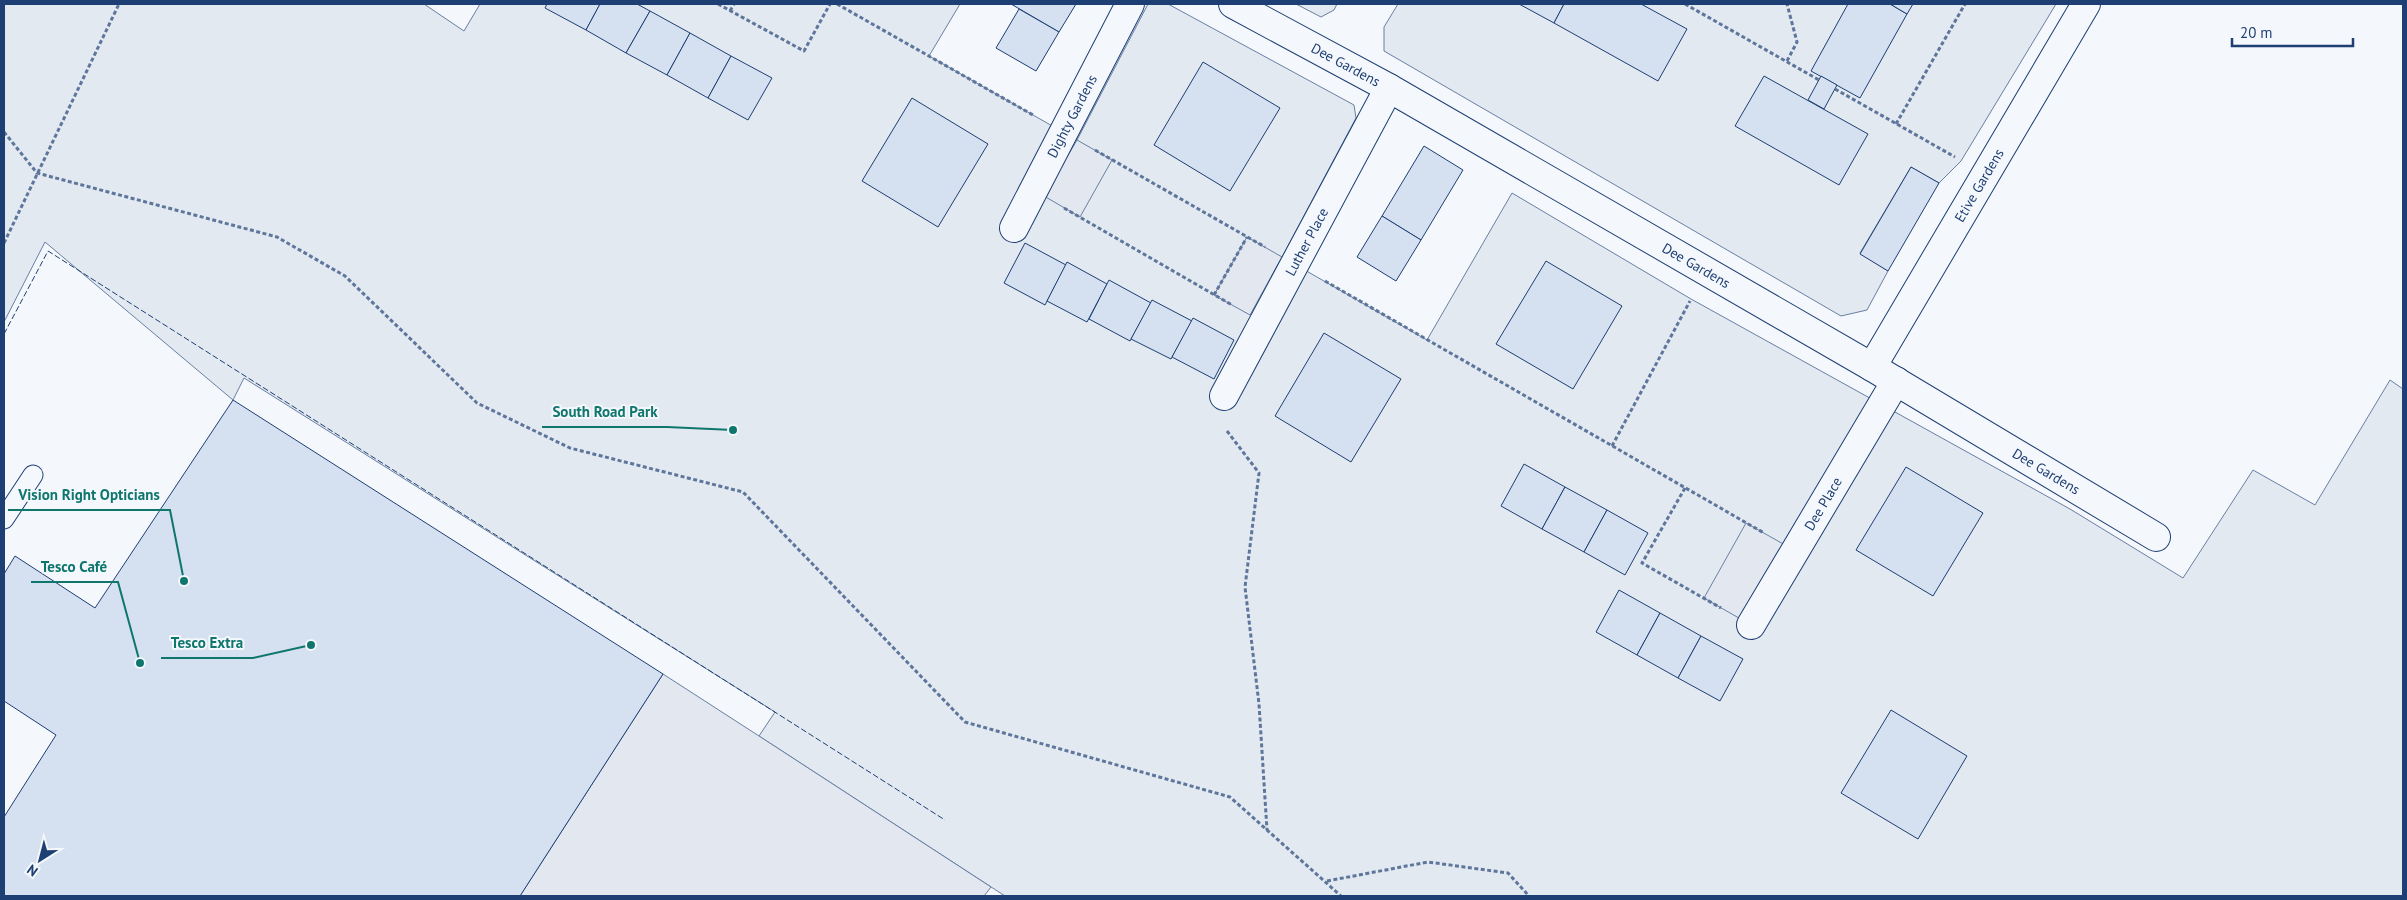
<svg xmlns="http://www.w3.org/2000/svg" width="2407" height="900" font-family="'PT Sans',sans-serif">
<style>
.green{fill:#e3e9f0;stroke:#687fa3}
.parking{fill:#e3e8f0;stroke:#687fa3}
.building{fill:#d5e0f0;stroke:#1d3f73}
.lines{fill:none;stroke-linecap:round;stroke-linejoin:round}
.service-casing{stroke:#1d3f73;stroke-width:21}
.minor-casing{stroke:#1d3f73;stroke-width:30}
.path{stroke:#5e769c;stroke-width:3;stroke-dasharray:4 2.5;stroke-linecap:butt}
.service{stroke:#f4f7fb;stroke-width:19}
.minor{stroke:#f4f7fb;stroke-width:28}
.fence{stroke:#1d3f73;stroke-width:1;stroke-dasharray:6 2.5;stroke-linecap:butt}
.labels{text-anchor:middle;stroke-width:4;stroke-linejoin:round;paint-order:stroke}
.street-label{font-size:14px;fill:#1d3f73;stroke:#f4f7fb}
.leader{fill:none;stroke:#0f766e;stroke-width:2}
.callout-dot{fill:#0f766e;stroke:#f4f7fb;stroke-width:2}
.callout-label{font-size:15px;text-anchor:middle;font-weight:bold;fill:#0f766e;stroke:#f4f7fb;stroke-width:4;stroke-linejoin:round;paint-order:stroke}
</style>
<rect width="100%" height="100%" fill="#f4f7fb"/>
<g class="green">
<path d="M4,4h420l40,27 16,-27h480l-31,52 148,84 71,-136h20l186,101 2,13 -74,139 145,83 85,-147 179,106 379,210 113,69 70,-108 62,35 75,-125 13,9v507h-1398l-246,-160 16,-24 -531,-334 -11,22 -188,-158 -41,80z"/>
<path d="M1296,4h41l-3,6 -13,7z"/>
<path d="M1398,4h658l-95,157 -22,22 -28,-16 -51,86 28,18 -21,39 -26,6 -457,-265v-24z"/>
</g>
<g class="parking">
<path d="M1077,140l35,20 -32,57 -36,-21z"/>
<path d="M1247,237l35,20 -32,58 -36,-20z"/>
<path d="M1746,523l39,22 -34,80 -47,-27z"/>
<path d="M663,674l96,62 232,151 -7,9h-464z"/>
</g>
<g class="building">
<path d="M547,4h53l-14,26 -41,-22z"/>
<path d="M600,4h37l13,7 -24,42 -40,-23z"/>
<path d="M1011,4h65l-17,28z"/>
<path d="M1519,4h45l-10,19z"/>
<path d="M1564,4h77l46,25 -29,52 -104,-58z"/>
<path d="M1848,4h42l17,10 -47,84 -49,-27z"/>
<path d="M1890,4h23l-6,10z"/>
<path d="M1019,9l40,23 -23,39 -40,-23z"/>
<path d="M650,11l40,22 -23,42 -41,-22z"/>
<path d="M690,33l41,23 -23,42 -41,-23z"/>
<path d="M731,56l41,22 -24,42 -40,-22z"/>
<path d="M1203,62l77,46 -50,83 -76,-46z"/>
<path d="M1764,76l104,58 -29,51 -104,-59z"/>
<path d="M1821,76l16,9 -13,24 -16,-9z"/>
<path d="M912,98l76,46 -50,83 -76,-46z"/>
<path d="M1424,146l39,24 -42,70 -39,-24z"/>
<path d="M1911,167l28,16 -51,88 -28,-17z"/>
<path d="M1382,216l39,24 -25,41 -39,-24z"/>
<path d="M1025,243l41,22 -21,40 -41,-22z"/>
<path d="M1546,261l76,45 -49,83 -77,-45z"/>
<path d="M1067,262l40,22 -20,38 -40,-21z"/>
<path d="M1109,280l42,23 -21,38 -41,-22z"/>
<path d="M1152,300l40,21 -21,38 -40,-20z"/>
<path d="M1193,318l41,22 -20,39 -42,-22z"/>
<path d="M1324,333l77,46 -50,83 -76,-46z"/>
<path d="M233,400l430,274 -143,222h-516v-79l52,-82 -52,-34v-127l11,-18 80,52z"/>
<path d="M1524,464l41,23 -23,42 -41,-23z"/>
<path d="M1906,467l77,46 -50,83 -77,-46z"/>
<path d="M1565,487l42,23 -23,42 -42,-23z"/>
<path d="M1607,510l41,23 -23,42 -41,-23z"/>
<path d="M1619,590l41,23 -23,42 -41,-23z"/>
<path d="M1660,613l41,23 -23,42 -41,-23z"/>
<path d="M1701,636l42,23 -23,42 -42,-23z"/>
<path d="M1891,710l76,46 -49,83 -77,-46z"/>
</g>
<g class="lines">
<g class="service-casing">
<path id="service" d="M4,519l29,-44"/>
</g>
<g class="minor-casing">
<g id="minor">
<path id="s1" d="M1233,4l156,84 483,279 284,170"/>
<path id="s2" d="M1014,228l116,-224"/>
<path id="s3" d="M1872,367l214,-363"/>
<path id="s4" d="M1224,396l165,-308"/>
<path id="s5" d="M1751,625l145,-244"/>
</g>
</g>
<g class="path">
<path d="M718,4l86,47 26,-47"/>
<path d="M837,4l196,111"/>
<path d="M1685,4l134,76"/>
<path d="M730,11l4,-7"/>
<path d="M1787,61l10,-19 -10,-38"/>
<path d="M1835,89l120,68"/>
<path d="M1896,124l69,-120"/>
<path d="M4,132l33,41 240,64 68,39 132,127 93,45 173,44 222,230 265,75 111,99"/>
<path d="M1095,150l170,97"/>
<path d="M1064,208l168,97"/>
<path d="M4,243l115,-239"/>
<path d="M1325,281l439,252"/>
<path d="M1214,295l33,-58"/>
<path d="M1227,431l32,42 -14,114 14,117 8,126"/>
<path d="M1612,446l78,-145"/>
<path d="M1685,488l-43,75 79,45"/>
<path d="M1327,881l101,-19 80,11 21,23"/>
</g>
<use href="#service" class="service"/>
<use href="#minor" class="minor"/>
<path class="fence" d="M4,334l44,-83 897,569"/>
</g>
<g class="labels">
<g class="street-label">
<text dy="5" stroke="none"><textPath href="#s1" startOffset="128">Dee Gardens</textPath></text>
<text dy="5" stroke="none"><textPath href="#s2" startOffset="126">Dighty Gardens</textPath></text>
<text dy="5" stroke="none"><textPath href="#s3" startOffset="211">Etive Gardens</textPath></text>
<text dy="5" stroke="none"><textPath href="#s4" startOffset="175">Luther Place</textPath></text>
<text dy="5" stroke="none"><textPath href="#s1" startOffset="532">Dee Gardens</textPath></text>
<text dy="5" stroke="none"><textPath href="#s1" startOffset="938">Dee Gardens</textPath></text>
<text dy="5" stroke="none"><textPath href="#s5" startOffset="141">Dee Place</textPath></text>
</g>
</g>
<path class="leader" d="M733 430L667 427H542M184 581L170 510H8M140 663L118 582H31M311 645L253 658H161"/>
<g class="callout-dot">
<circle cx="733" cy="430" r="5"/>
<circle cx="184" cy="581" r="5"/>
<circle cx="140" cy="663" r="5"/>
<circle cx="311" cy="645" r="5"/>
</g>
<g class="callout-label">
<text x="605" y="417">South Road Park</text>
<text x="89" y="500">Vision Right Opticians</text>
<text x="74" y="572">Tesco Café</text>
<text x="207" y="648">Tesco Extra</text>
</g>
<rect width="2407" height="900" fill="none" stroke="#1d3f73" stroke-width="10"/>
<g transform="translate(40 860) rotate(216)" stroke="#f4f7fb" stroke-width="4" paint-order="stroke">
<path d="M0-4L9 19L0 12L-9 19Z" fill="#1d3f73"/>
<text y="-8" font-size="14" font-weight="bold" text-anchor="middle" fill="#1d3f73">N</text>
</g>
<path d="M2232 38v8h121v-8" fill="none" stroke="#1d3f73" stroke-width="2.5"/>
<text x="2240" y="38" font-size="15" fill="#1d3f73" stroke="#f4f7fb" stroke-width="4" paint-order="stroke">20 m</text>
</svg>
